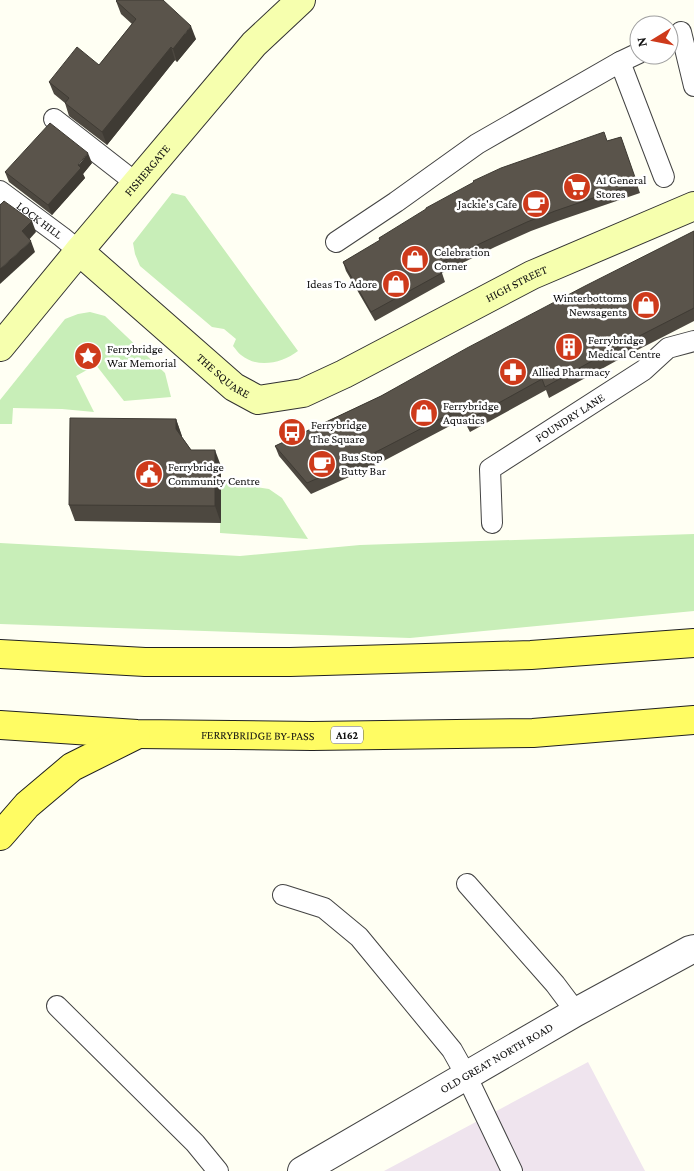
<svg xmlns="http://www.w3.org/2000/svg" width="694" height="1171" font-family="'Crimson Pro',serif">
<style>
.industrial{fill:#efe4ee}
.green{fill:#c8eeb8}
.lines{fill:none;stroke-linecap:round;stroke-linejoin:round}
.service-casing{stroke:#434343;stroke-width:22}
.tertiary-casing{stroke:#434343;stroke-width:30}
.secondary-casing{stroke:#323232;stroke-width:30}
.primary-casing{stroke:#212121;stroke-width:30}
.service{stroke:#fff;stroke-width:20}
.tertiary{stroke:#fff;stroke-width:28}
.secondary{stroke:#f6ffae;stroke-width:28}
.primary{stroke:#fffc63;stroke-width:28}
.wall{fill:#4d4840}
.shaded-wall{fill:#3f3b34}
.building{fill:#5a544b;stroke:#3f3b34}
.labels{text-anchor:middle;stroke-width:5;stroke-linejoin:round;paint-order:stroke}
.shield{fill:#fff;stroke:#585858;stroke-width:1}
.shield-label{font-size:11px;font-weight:bold;fill:#101010}
.street-label{font-size:12px;fill:#101010;stroke:#fff}
.poi-label{font-size:12px;fill:#101010;stroke:#fff;text-anchor:start}
</style>
<rect width="100%" height="100%" fill="#fffff3"/>
<path class="industrial" d="M588,1062l57,109h-261z"/>
<g class="green">
<path d="M172,193l13,3 113,155c-16,12 -40,18 -57,4 -3,-2 -5,-6 -8,-9l3,-7 -12,-10 -12,-2 -72,-61 -5,-12 -2,-11z"/>
<path d="M90,312l15,4 60,57 6,24 -47,4 -28,-36 -20,11 18,36 -32,-3 -49,-1 -1,16h-12v-24l65,-81 13,-5z"/>
<path d="M221,482l48,7 13,9 26,41 -88,-6z"/>
<path d="M694,534v77l-284,27 -410,-14v-81l240,13 120,-11z"/>
</g>
<g class="lines">
<g class="service-casing">
<g id="service">
<path d="M681,32l13,54"/>
<path d="M620,62l44,115"/>
<path d="M54,119l82,64"/>
<path id="s1" d="M0,191l62,46 17,14"/>
<path d="M336,242l60,-40 81,-58 143,-82 19,-9"/>
<path id="s2" d="M492,523l-2,-54 154,-99 24,-22 26,-7"/>
<path d="M467,884l88,100 21,28"/>
<path d="M283,895l41,13 35,29 93,113 14,25 46,96"/>
<path d="M57,1006l138,137 23,28"/>
</g>
</g>
<g class="tertiary-casing">
<g id="tertiary">
<path id="s3" d="M302,1171l274,-159 114,-62 4,-1"/>
</g>
</g>
<g class="secondary-casing">
<g id="secondary">
<path id="s4" d="M79,251l155,136 24,13 45,-7 41,-19 188,-99 162,-69"/>
<path id="s5" d="M0,347l79,-96 175,-207 47,-44"/>
</g>
</g>
<g class="primary-casing">
<g id="primary">
<path d="M0,654l145,8h145l241,-7 163,-12"/>
<path id="s6" d="M0,725l137,9 175,2 221,-3 161,-13"/>
<path d="M0,836l27,-31 45,-38 64,-32"/>
</g>
</g>
<use href="#service" class="service"/>
<use href="#tertiary" class="tertiary"/>
<use href="#secondary" class="secondary"/>
<use href="#primary" class="primary"/>
</g>
<g class="wall">
<path d="M116,1l80,38 -19,23 -2,-2 -68,85 -38,-29 -4,-13 -11,-9 -5,-12 50,-17 33,-41 -11,-10z"/>
<path d="M621,137l19,56 -82,28 -27,10 -36,16 -53,26 3,9 -70,39 -29,-50 -3,-9 37,-21 -1,-3 228,-97z"/>
<path d="M92,163l-9,11 2,4 -33,37 -43,-33 -4,-10z"/>
<path d="M694,231v90l-78,40 -67,37 -3,-8 -76,42 -7,-13 -87,46 -65,29 -32,-38 -4,-10 106,-50z"/>
<path d="M176,419l6,18 9,13 30,16v57l-146,-2 -6,-16z"/>
</g>
<g class="shaded-wall">
<path d="M191,26l5,13 -19,23 -4,-13z"/>
<path d="M171,47l4,13 -68,85 -5,-13z"/>
<path d="M88,153l4,10 -9,11 2,4 -33,37 -4,-10z"/>
<path d="M32,221l4,11 -10,11 -4,-12z"/>
<path d="M31,241l4,11 -35,32v-15z"/>
<path d="M176,419l6,17v10l-6,-17z"/>
<path d="M215,450l6,16v57l-6,-17z"/>
</g>
<g class="building">
<path d="M117,0h46l28,26 -18,23 -2,-2 -69,85 -37,-29 4,-5 -20,-16 28,-35 22,18 37,-46 -20,-18z"/>
<path d="M50,123l38,30 -10,12 3,3 -33,37 -43,-33z"/>
<path d="M604,132l3,9 14,-4 16,46 -82,28 -28,11 -35,16 -55,26 5,9 -71,39 -28,-50 37,-22 -1,-2 47,-29v-1l48,-26 -1,-1 28,-13z"/>
<path d="M4,201l28,20 -10,10 9,10 -31,28v-64z"/>
<path d="M694,231v77l-82,42 -67,37 -3,-8 -76,42 -7,-12 -87,45 -65,29 -32,-37 106,-50 86,-48 118,-62z"/>
<path d="M70,418l106,1v10l15,21h24v56l-146,-1z"/>
</g>
<defs>
<g id="supermarket-disc" transform="scale(1.4375)"><circle r="9.5" fill="#ce3a1b" stroke="#fff"/><path d="M-6-5.5h2.5l.6 2H6L4.5 2H-2.5L-4.4-4H-6ZM-1.5 3.2a1.3 1.3 0 1 0 .1 0ZM3 3.2a1.3 1.3 0 1 0 .1 0Z" fill="#fff"/></g>
<g id="cafe-disc" transform="scale(1.4375)"><circle r="9.5" fill="#ce3a1b" stroke="#fff"/><path d="M-5.5-4.5H6V0H3Q3 3.5 0 3.5H-2.5Q-5.5 3.5-5.5 0ZM3-3.2v2h1.7v-2ZM-6 4.5H4V6H-6Z" fill="#fff"/></g>
<g id="shop-disc" transform="scale(1.4375)"><circle r="9.5" fill="#ce3a1b" stroke="#fff"/><path d="M-5-2.5h2.3a2.7 3.5 0 0 1 5.4 0H5L5.5 6h-11ZM-1.5-2.5h3a1.5 2.3 0 0 0-3 0Z" fill="#fff"/></g>
<g id="building-disc" transform="scale(1.4375)"><circle r="9.5" fill="#ce3a1b" stroke="#fff"/><path d="M-4-6H4V6H1V3H-1V6H-4ZM-2.5-4.3h1.7v1.8h-1.7ZM.8-4.3h1.7v1.8H.8ZM-2.5-1h1.7V.8h-1.7ZM.8-1h1.7V.8H.8Z" fill="#fff"/></g>
<g id="sight-disc" transform="scale(1.4375)"><circle r="9.5" fill="#ce3a1b" stroke="#fff"/><path d="M0-6L1.8-2.2L6-1.7L2.9 1.2L3.7 5.4L0 3.3L-3.7 5.4L-2.9 1.2L-6-1.7L-1.8-2.2Z" fill="#fff"/></g>
<g id="pharmacy-disc" transform="scale(1.4375)"><circle r="9.5" fill="#ce3a1b" stroke="#fff"/><path d="M-2-6h4v4h4v4h-4v4h-4v-4h-4v-4h4Z" fill="#fff"/></g>
<g id="bus-disc" transform="scale(1.4375)"><circle r="9.5" fill="#ce3a1b" stroke="#fff"/><path d="M-5-6H5V4H4V6H2V4H-2V6H-4V4H-5ZM-3.5-4V0h7V-4ZM-3.5 1.2v1.5H-2V1.2ZM2 1.2v1.5H3.5V1.2Z" fill="#fff"/></g>
<g id="civic-disc" transform="scale(1.4375)"><circle r="9.5" fill="#ce3a1b" stroke="#fff"/><path d="M-.6-6.5H3V-4.5H.6V-3L4-1V1h2V6H-6V1h2V-1L-.6-3ZM-1.2 2.5V6h2.4V2.5Z" fill="#fff"/></g>
</defs>
<g fill-rule="evenodd">
<use href="#supermarket-disc" x="577" y="187"/>
<use href="#cafe-disc" x="536" y="204"/>
<use href="#shop-disc" x="415" y="259"/>
<use href="#shop-disc" x="396" y="284"/>
<use href="#shop-disc" x="646" y="305"/>
<use href="#building-disc" x="569" y="347"/>
<use href="#sight-disc" x="88" y="356"/>
<use href="#pharmacy-disc" x="513" y="372"/>
<use href="#shop-disc" x="424" y="413"/>
<use href="#bus-disc" x="292" y="432"/>
<use href="#cafe-disc" x="322" y="464"/>
<use href="#civic-disc" x="149" y="474"/>
</g>
<g class="labels">
<rect class="shield" x="331" y="726.5" width="32" height="17" rx="4"/>
<g class="shield-label">
<text x="347" y="739">A162</text>
</g>
<g class="street-label">
<text dy="4" stroke="none"><textPath href="#s5" startOffset="230">FISHERGATE</textPath></text>
<text dy="4" stroke="none"><textPath href="#s1" startOffset="49">LOCK HILL</textPath></text>
<text dy="4" stroke="none"><textPath href="#s4" startOffset="519">HIGH STREET</textPath></text>
<text dy="4" stroke="none"><textPath href="#s4" startOffset="191">THE SQUARE</textPath></text>
<text dy="4" stroke="none"><textPath href="#s2" startOffset="149">FOUNDRY LANE</textPath></text>
<text dy="4" stroke="none"><textPath href="#s6" startOffset="258">FERRYBRIDGE BY-PASS</textPath></text>
<text dy="4" stroke="none"><textPath href="#s3" startOffset="225">OLD GREAT NORTH ROAD</textPath></text>
</g>
<g class="poi-label">
<text x="596" y="184">A1 General<tspan x="596" dy="14">Stores</tspan></text>
<text x="517" y="208" text-anchor="end">Jackie's Cafe</text>
<text x="434" y="256">Celebration<tspan x="434" dy="14">Corner</tspan></text>
<text x="377" y="288" text-anchor="end">Ideas To Adore</text>
<text x="627" y="302" text-anchor="end">Winterbottoms<tspan x="627" dy="14">Newsagents</tspan></text>
<text x="588" y="344">Ferrybridge<tspan x="588" dy="14">Medical Centre</tspan></text>
<text x="107" y="353">Ferrybridge<tspan x="107" dy="14">War Memorial</tspan></text>
<text x="532" y="376">Allied Pharmacy</text>
<text x="443" y="410">Ferrybridge<tspan x="443" dy="14">Aquatics</tspan></text>
<text x="311" y="429">Ferrybridge<tspan x="311" dy="14">The Square</tspan></text>
<text x="341" y="461">Bus Stop<tspan x="341" dy="14">Butty Bar</tspan></text>
<text x="168" y="471">Ferrybridge<tspan x="168" dy="14">Community Centre</tspan></text>
</g>
</g>
<g transform="translate(654 40) rotate(260)"><circle r="24" fill="#ffffff" stroke="#9f9f9f"/>
<path d="M0-4L9 19L0 12L-9 19Z" fill="#ce3a1b"/>
<text y="-8" font-size="14" font-weight="bold" text-anchor="middle" fill="#101010">N</text>
</g>
</svg>
